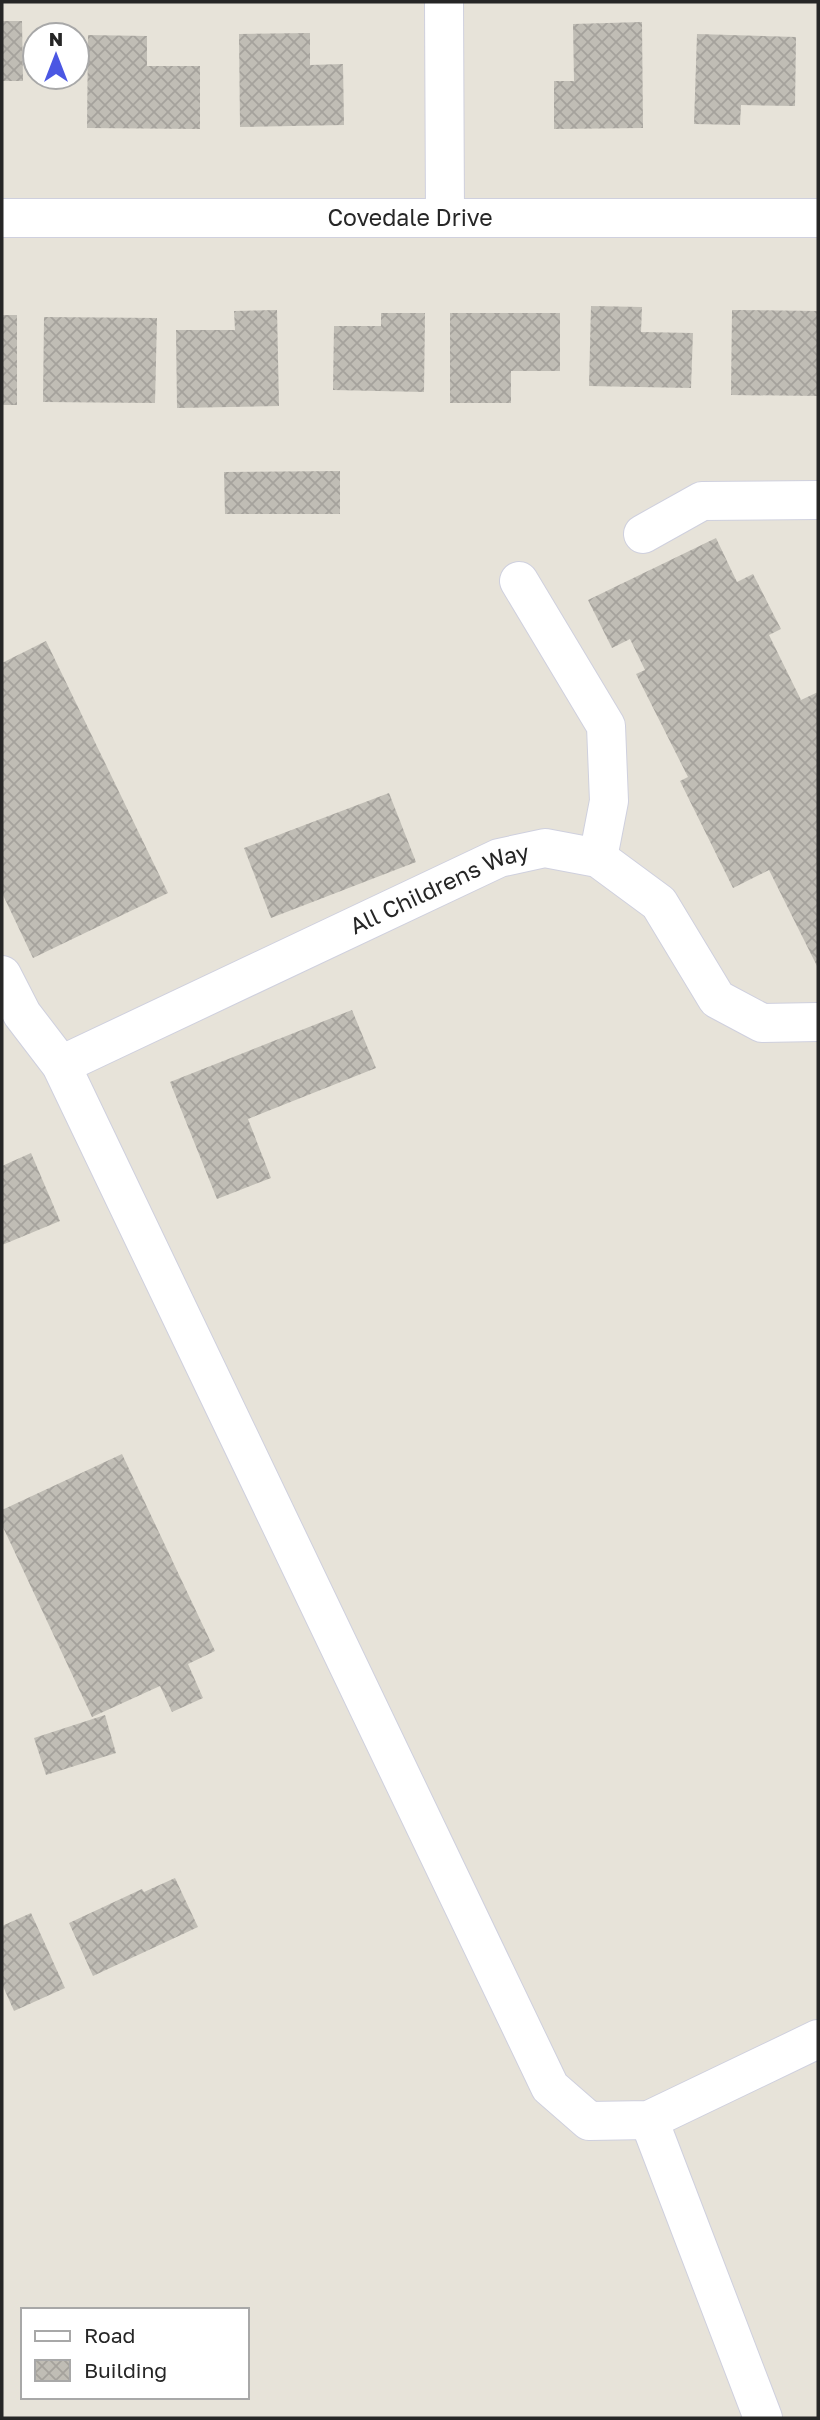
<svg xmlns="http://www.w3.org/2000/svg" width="820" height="2420" font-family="'Golos Text',sans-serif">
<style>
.building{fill:url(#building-cross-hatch)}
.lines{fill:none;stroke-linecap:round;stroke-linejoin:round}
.minor-casing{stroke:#cfd0de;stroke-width:40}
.minor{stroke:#fff;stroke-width:38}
.labels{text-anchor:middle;stroke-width:7;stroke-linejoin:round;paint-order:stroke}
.street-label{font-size:23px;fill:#262626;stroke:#fff}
</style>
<defs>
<pattern id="building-cross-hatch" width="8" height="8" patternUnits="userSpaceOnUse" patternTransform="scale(1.75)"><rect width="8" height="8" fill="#c0bdb5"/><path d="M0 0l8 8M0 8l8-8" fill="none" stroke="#a5a29c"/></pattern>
</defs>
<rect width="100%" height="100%" fill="#e7e3d9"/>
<g class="building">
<path d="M2,21h20l1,60h-21z"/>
<path d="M642,22l1,106 -89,1v-48h20l-1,-57z"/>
<path d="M310,33v32l33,-1 1,61 -104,2 -1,-93z"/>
<path d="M697,34l99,3 -1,69 -54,-1 -1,20 -46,-1z"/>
<path d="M88,35l59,1v30h53v63l-113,-1z"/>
<path d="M591,306l51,1 -1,25 52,1 -2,55 -102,-2z"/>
<path d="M277,310l2,96 -102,2 -1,-78h59l-1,-19z"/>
<path d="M732,310l86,1v85l-87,-1z"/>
<path d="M381,313h44l-1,79 -91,-2 1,-64h47z"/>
<path d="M450,313h110v58h-49v32h-61z"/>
<rect x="2" y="315" width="15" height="90"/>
<path d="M44,317l113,1 -2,85 -112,-1z"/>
<path d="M340,471v43h-115l-1,-42z"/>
<path d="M716,538l21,44 16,-8 28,55 -12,6 32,65 17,-8v276l-49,-98 -36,18 -53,-107 8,-4 -52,-103 9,-4 -15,-31 -18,9 -24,-48z"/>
<path d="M46,641l122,252 -135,65 -31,-65v-230z"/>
<path d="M389,793l27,69 -145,56 -27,-70z"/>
<path d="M352,1010l24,58 -128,51 23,59 -54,21 -47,-117z"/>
<path d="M31,1153l29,68 -58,24v-79z"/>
<path d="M122,1454l93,197 -27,13 15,34 -31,14 -12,-26 -68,31 -90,-192v-15z"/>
<path d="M105,1715l11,38 -70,22 -12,-37z"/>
<path d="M175,1878l23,49 -105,49 -24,-53 73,-34 2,3z"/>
<path d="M31,1913l34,75 -51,23 -12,-27v-58z"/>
</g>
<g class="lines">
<g class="minor-casing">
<g id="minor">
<path d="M444,2l1,216"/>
<path id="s1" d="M2,218h816"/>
<path d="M643,534l59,-33 116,-1"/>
<path d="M519,581l87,145 3,75 -11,57"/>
<path d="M2,975l20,39 39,51 489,1022 39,34 60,-1 169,-81"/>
<path id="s2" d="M61,1065l438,-207 46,-10 53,10 61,45 58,96 45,24 56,-1"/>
<path d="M649,2120l114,298"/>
</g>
</g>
<use href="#minor" class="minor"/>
</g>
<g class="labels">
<g class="street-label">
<text dy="8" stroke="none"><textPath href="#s1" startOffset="408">Covedale Drive</textPath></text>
<text dy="8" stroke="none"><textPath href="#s2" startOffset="418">All Childrens Way</textPath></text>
</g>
</g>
<rect width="820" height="2420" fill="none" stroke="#262626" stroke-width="7"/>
<rect x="21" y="2308" width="228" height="91" fill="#ffffff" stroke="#a8a8a8" stroke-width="2"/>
<rect x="35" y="2331" width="35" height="10" fill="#ffffff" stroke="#a8a8a8" stroke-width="2"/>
<text x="84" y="2343" font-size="21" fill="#262626">Road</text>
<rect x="35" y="2360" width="35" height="21" fill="url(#building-cross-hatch)" stroke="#a8a8a8" stroke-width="2"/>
<text x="84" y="2378" font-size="21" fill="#262626">Building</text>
<g transform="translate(56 56)"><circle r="33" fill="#ffffff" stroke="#a8a8a8" stroke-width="2"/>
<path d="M0-5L12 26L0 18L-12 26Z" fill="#4b57e3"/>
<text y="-10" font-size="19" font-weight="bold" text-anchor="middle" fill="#262626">N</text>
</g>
</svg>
